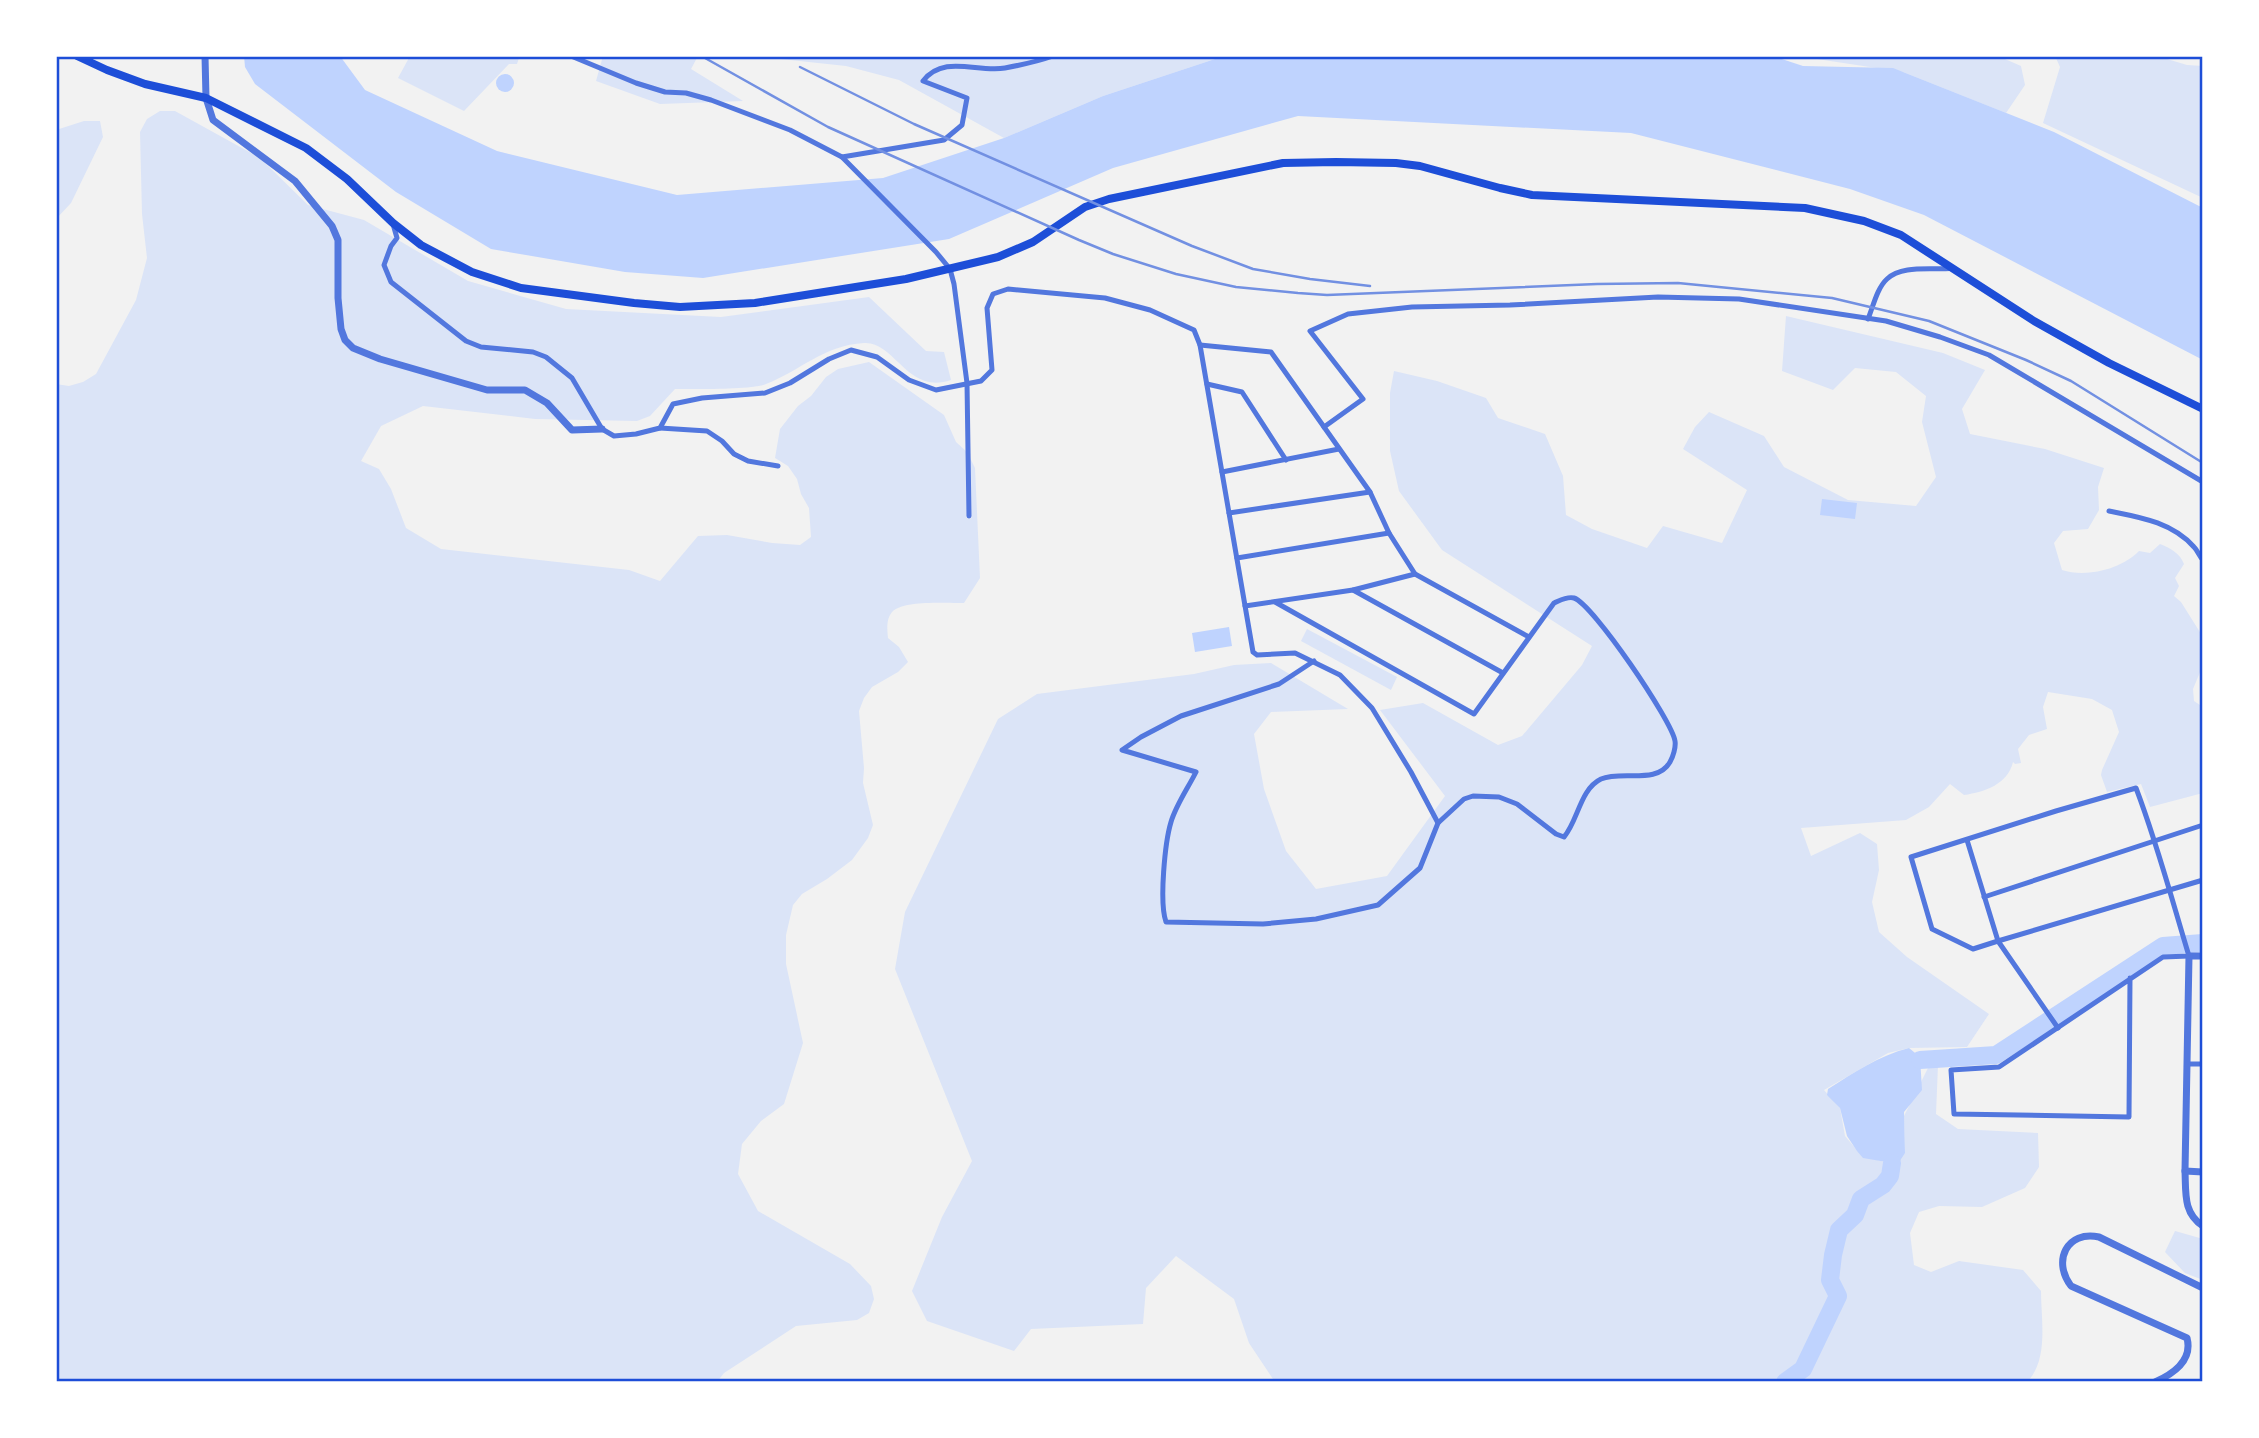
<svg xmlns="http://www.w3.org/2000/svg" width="2259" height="1438" font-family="Manrope,sans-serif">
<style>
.green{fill:#dbe4f7}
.water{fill:#bfd3fe}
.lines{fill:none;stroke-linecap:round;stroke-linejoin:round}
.river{stroke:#bfd3fe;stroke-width:18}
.minor{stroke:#5277de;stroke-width:5}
.tertiary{stroke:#5277de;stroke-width:7}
.secondary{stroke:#1d4ed8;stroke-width:8}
.rail{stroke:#7290e2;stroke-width:2.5}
.neatline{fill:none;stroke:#1d4ed8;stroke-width:2.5}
</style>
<rect width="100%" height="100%" fill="#f2f2f2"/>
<g class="green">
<path d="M410,56h106l3,2 -2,6h-8l-45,47 -66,-33z"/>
<path d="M603,56h95l-7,13 52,32 -83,3 -64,-23z"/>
<path d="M753,56h471l-121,40 -99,42 -105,-58 -53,-14z"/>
<path d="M1797,56h201l23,10 4,19 -19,28 -103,-41z"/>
<path d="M2055,56h102l30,9 16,1v132l-160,-75 17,-56z"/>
<path d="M160,111h15l85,47 48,47 56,15 104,61 98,28 155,8 148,-20 57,54 18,1 7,28c-44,15 -56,-39 -87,-37 -40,2 -64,28 -98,41 -14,6 -72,5 -91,5l-25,27 -13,5 -102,-2 -112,-13 -42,20 -20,35 18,8 12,20 15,39 35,21 188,21 31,11 38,-45 29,-1 45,8 28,2 11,-8 -2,-29 -8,-14 -4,-15 -9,-13 -13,-8 5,-29 18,-23 13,-10 15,-19 12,-8 31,-7 75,53 12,27 11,10 8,16 5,110 -16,25c-16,0 -59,-3 -71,8 -7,7 -6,18 -5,27l11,9 9,15 -10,10 -26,15 -8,11 -5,13 5,57 -1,15 10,42 -5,13 -16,22 -25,19 -25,15 -9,11 -7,30v29l17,79 -19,61 -23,17 -19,23 -4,30 20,37 92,53 21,22 3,13 -5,14 -12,7 -61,6 -72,47 -7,9h-661v-998l13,2 14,-4 13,-8 40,-74 11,-42 -5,-44 -2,-82 7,-13z"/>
<path d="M84,121h16l3,16 -32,66 -15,16v-89z"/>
<path d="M1786,316l157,37 42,17 -23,39 8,25 75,15 59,19 -6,19 1,23 -11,19 -25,2 -9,12 8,27c24,8 60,-1 77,-19l11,2 10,-9c10,4 20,9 24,20l-9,14 4,8 -5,10 7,6 22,35v28l-10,24 1,12 9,6v86l-53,14 -9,-23 -34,8 -6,-17 1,-5 17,-38 -7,-22 -20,-11 -44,-7 -5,15 4,22 -18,6 -11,14 3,14 -6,1 -2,-2c-5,22 -28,30 -49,33l-14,-11 -21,23 -23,13 -105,8 10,28 49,-23 17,11 2,26 -7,32 7,30 28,25 82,57 -22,33 -58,1 -21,5 -64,37 16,18 5,28 17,20 34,9 9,-13 -1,-36 25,-50 9,-1 -2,49 22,15 80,4 1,34 -14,21 -43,19 -43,-1 -20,6 -9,21 4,32 17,7 28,-11 64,9 18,21c0,29 8,69 -14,91h-752l-26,-39 -15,-44 -58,-43 -30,32 -3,36 -112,5 -17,22 -87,-30 -15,-30 30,-74 30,-56 -77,-192 10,-57 93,-193 39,-25 157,-20 40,-9 37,-2 77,46 -77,3 -17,22 10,55 22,62 30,38 71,-13 58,-80 -65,-86 43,-7 75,42 24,-9 60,-71 10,-19 -150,-96 -43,-59 -9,-40v-58l4,-22 43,10 49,17 12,20 47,16 18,42 3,39 26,14 55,19 16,-22 59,17 25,-53 -64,-41 12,-22 14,-15 55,24 20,31 64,33 68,6 20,-29 -14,-55 4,-26 -30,-24 -41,-4 -22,22 -51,-19z"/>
<path d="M1307,629l90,48 -6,13 -90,-49z"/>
<path d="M2175,1231l28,8v41l-18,-7 -20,-21z"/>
</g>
<g class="water">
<path d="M244,56h96l25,34 132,61 180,44 206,-17 121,-40 99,-42 121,-40h549l30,10 90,2 161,64 149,76v152l-279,-145 -74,-26 -219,-56 -333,-17 -185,52 -164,71 -246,39 -78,-6 -134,-23 -95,-57 -141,-108 -10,-17z"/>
<circle cx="505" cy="83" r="9"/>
<path d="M1822,499l35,4 -2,16 -35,-4z"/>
<path d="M1229,627l3,19 -37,6 -3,-19z"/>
<path d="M1909,1048l11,9 2,33 -18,22 1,41 -15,23 2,-13 -29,-5 -6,-7 -10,-15 -7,-28 -13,-13 1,-6c27,-17 50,-33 81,-41z"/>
</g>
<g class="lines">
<g class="river">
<path d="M1920,1060l76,-5 167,-109 40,-3"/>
<path d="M1785,1382l18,-13 35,-73 -8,-16 3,-25 6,-25 16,-15 6,-16 22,-14 7,-9 2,-13"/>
</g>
<g class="minor">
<path d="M571,56l65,27 29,9 21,1 25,7 79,30 52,27 94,95 14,17 4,15 13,99 2,133"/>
<path d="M2201,56l2,1"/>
<path d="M842,157l102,-17 18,-15 5,-27 -44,-17c21,-27 54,-8 82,-13 16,-3 34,-7 48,-12"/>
<path d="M393,224l4,14 -6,8 -7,19 7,17 75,59 15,6 52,5 13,5 26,21 30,51 12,7 22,-2 24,-6 13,-24 29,-6 63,-5 25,-10 39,-24 22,-9 26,7 32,23 27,10 45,-9 11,-11 -5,-62 6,-14 15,-5 97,9 45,12 44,20 6,15 53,307 4,3 38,-2 45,22 32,33 39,64 27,51"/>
<path d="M1868,319c5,-12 9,-31 19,-40 16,-15 46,-8 66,-11"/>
<path d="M1200,345l71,7 99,140 19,41 26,41 114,63"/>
<path d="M1207,384l35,8 44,68"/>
<path d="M1324,427l39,-28 -53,-68 38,-17 64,-7 98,-2 148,-8 81,2 147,22 54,16 49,18 214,127"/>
<path d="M660,428l47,3 15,10 12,13 14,7 30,5"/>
<path d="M1222,472l117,-23"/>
<path d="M2109,511c30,6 63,11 85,36 4,4 5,9 9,13"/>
<path d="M1229,513l141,-21"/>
<path d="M1237,558l152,-25"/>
<path d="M1353,590l150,83"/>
<path d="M1275,602l199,112 80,-111c5,-2 13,-7 20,-5 19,6 98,123 101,143 1,6 -2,16 -5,21 -13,23 -48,8 -69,17 -21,10 -23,42 -37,58l-8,-3 -39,-30 -18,-7 -26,-1 -9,3 -26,24 -18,45 -42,37 -62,14 -53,5 -97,-2c-7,-20 -1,-80 5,-100 5,-17 17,-34 25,-50l-74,-22 19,-13 40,-21 98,-32 35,-23"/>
<path d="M1245,606l108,-16 62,-16"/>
<path d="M1967,840l31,101 60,87"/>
<path d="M1984,897l219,-72"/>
<path d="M2130,978l-1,139 -175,-3 -3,-44 48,-3 164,-110 26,-1c-17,-56 -32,-113 -53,-168l-80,23 -145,46 21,72 41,20 25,-8 205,-61"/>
<path d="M2187,1064h16"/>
</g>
<g class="tertiary">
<path d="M205,56l1,42 7,22 82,61 37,45 6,14v58l3,31 4,11 8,8 27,11 107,31h38l22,13 25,27 30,-1"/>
<path d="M2203,956h-14l-4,215c1,22 -2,42 18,55"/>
<path d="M2185,1171l18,1"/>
<path d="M2155,1382c18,-8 38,-21 32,-44l-116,-52c-19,-25 -4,-56 28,-49l104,51"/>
</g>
<path class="secondary" d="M77,56l30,14 38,14 61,14 100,50 41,31 46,44 28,22 51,27 49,16 113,15 46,4 75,-4 151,-24 92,-22 35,-15 52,-35 24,-8 174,-36 53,-1 60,1 24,3 80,22 32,7 273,13 59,13 37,14 133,86 75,42 94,46"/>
<g class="rail">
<path d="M705,58l123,69 251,113 34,14 63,20 60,13 62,6 29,2 270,-11 81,-1 154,15 97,23 97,39 45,21 132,82"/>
<path d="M800,67l114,57 278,122 61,23 57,10 60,7"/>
</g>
</g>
<rect width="2259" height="1438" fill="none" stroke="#ffffff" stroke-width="116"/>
<rect x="58" y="58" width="2143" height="1322" class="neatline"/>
</svg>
